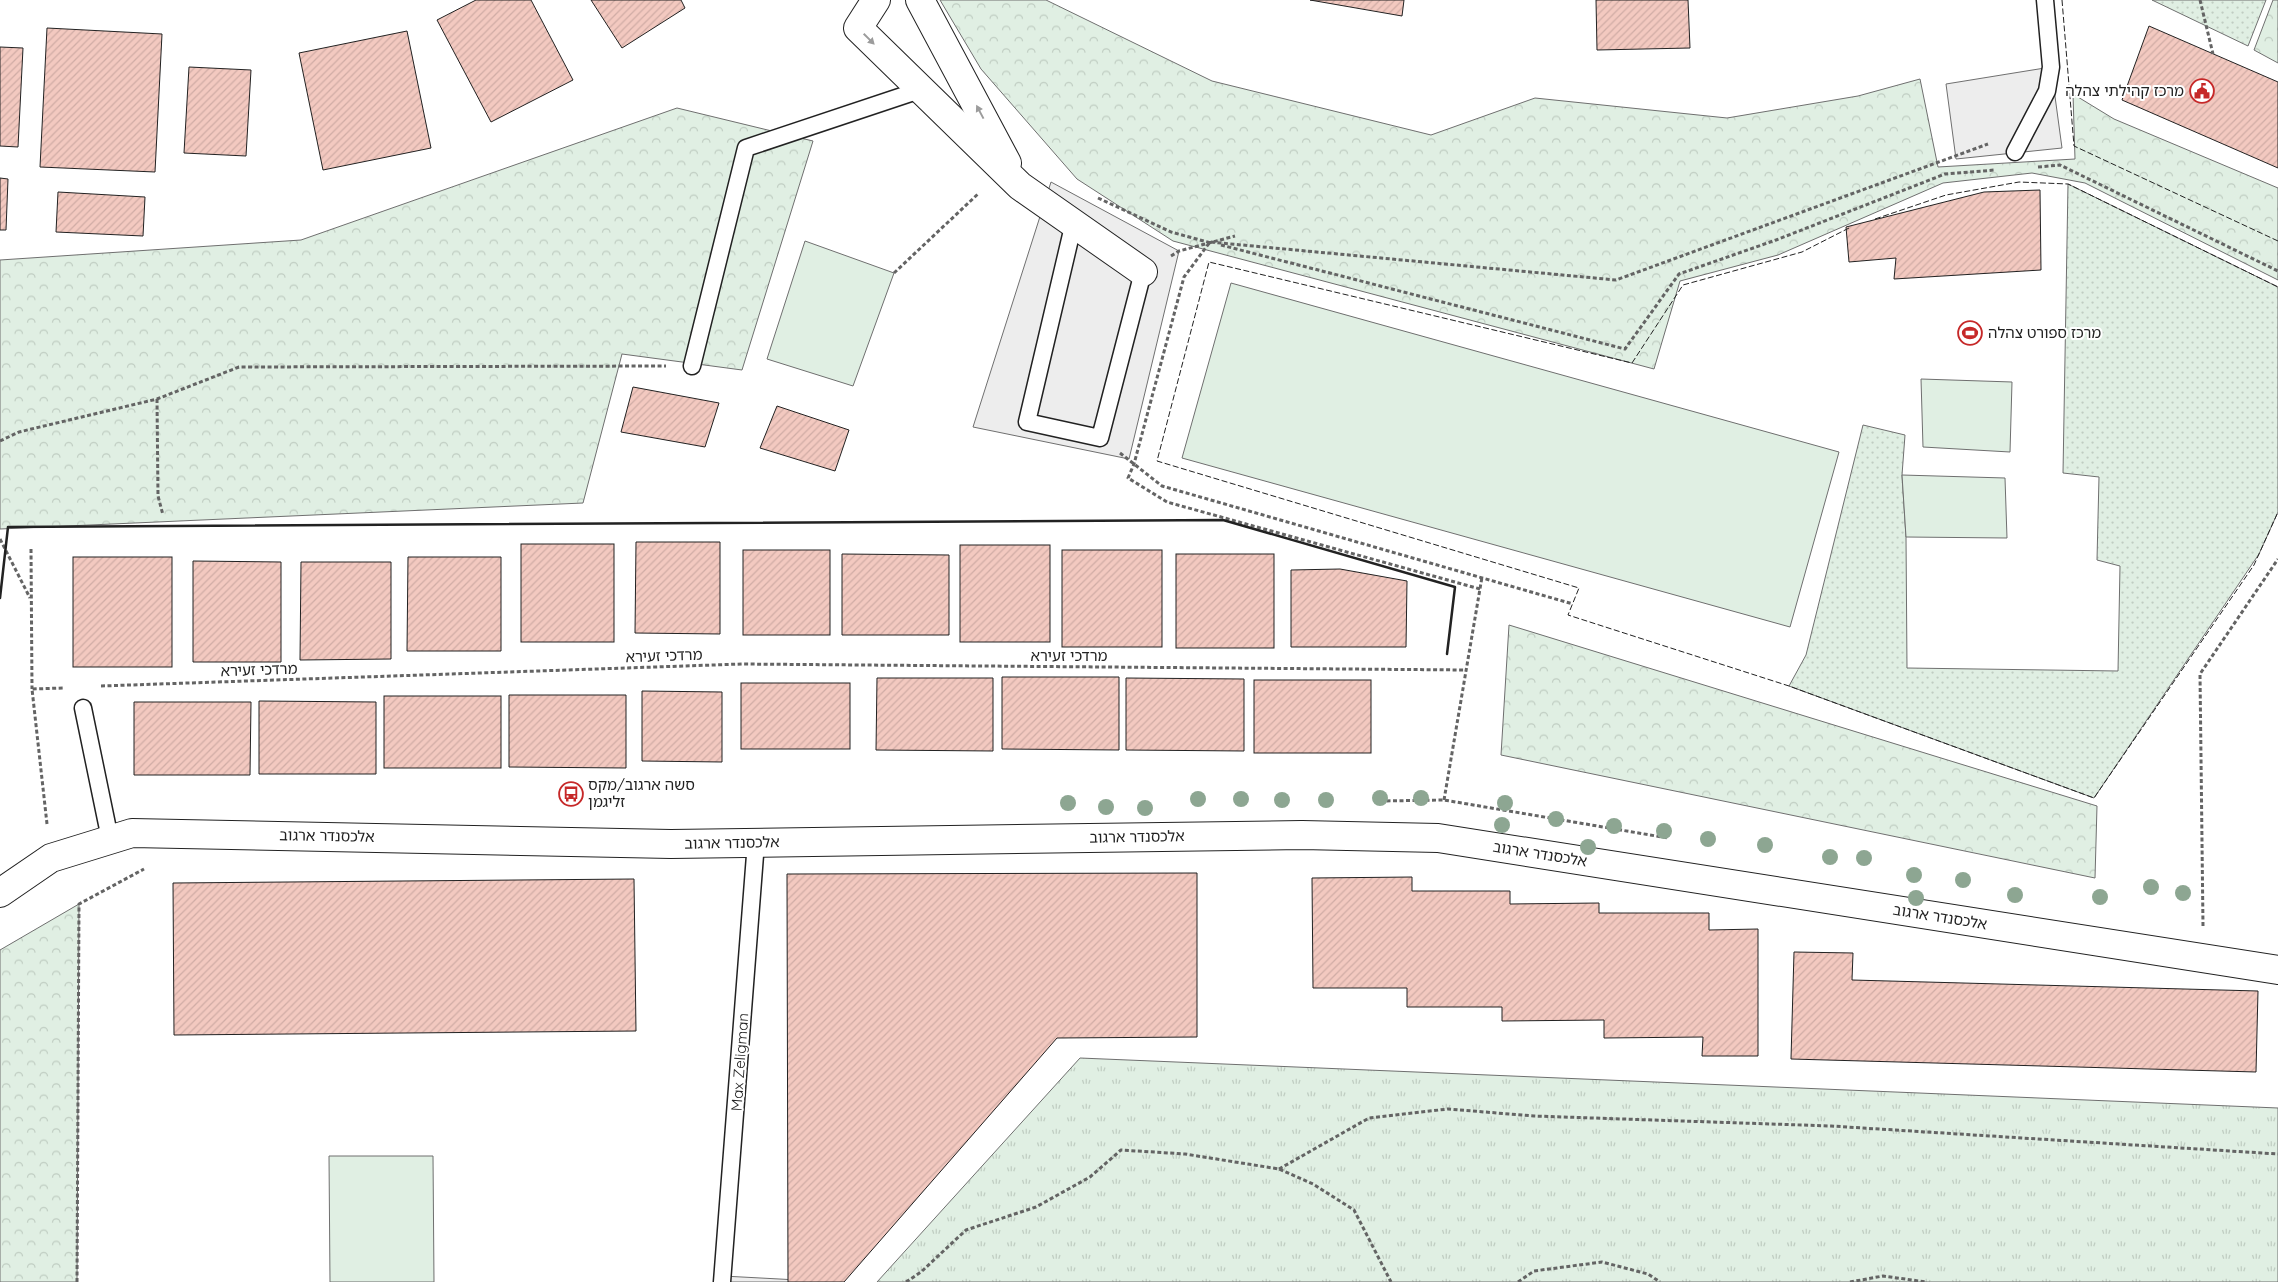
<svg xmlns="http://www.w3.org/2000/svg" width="2278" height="1282" font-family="Quicksand,'Noto Sans Hebrew',sans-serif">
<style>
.grass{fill:url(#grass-dots);stroke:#6f6f6f}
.forest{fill:url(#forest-crowns);stroke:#6f6f6f}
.park{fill:url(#park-tufts);stroke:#6f6f6f}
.pitch{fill:#e0efe3;stroke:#6f6f6f}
.parking{fill:#ededed;stroke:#6f6f6f}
.building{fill:url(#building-hatch);stroke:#222}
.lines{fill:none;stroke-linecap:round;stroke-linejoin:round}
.lane-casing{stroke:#222;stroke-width:19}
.street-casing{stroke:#222;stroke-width:30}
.path{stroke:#646464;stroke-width:3;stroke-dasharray:4 2.5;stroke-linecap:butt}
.lane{stroke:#fff;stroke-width:16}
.street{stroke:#fff;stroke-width:28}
.fence{stroke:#222;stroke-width:1;stroke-dasharray:6 2.5;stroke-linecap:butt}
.wall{stroke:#222;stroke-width:2.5}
.tree{fill:#8da692}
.oneway{fill:#9c9c9c}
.labels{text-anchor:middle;stroke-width:4;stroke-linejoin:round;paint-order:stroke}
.poi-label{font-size:15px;fill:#222;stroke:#fff;text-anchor:start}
.street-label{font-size:15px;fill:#222;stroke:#fff}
</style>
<defs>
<pattern id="grass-dots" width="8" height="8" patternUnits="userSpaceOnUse" patternTransform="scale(1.25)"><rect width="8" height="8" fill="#e0efe3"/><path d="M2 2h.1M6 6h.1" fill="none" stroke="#c0cdc2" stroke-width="1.8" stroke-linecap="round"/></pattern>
<pattern id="forest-crowns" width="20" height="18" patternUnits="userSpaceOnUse" patternTransform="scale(1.25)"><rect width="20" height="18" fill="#e0efe3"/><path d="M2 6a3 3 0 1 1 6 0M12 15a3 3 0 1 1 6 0" fill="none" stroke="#c0cdc2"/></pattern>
<pattern id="park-tufts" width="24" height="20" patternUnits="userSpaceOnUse" patternTransform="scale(1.25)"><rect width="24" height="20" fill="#e0efe3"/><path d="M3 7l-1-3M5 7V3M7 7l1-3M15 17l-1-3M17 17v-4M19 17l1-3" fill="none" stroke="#c0cdc2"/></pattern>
<pattern id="building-hatch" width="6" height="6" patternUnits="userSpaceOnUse" patternTransform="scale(1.25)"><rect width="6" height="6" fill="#f3c9c0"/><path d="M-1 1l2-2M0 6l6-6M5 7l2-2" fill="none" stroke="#d0aca5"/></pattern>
</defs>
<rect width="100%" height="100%" fill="#fff"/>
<g class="grass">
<path d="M2152,0h114l-18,46z"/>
<path d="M2068,184l210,103v225l-19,42 -165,244 -305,-112 17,-31 57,-230 42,10 -3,40 4,62 1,131 211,3 2,-105 -23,-6 2,-83 -36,-4z"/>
</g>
<g class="forest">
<path d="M940,0h106l166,81 219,54 104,-37 192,20 131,-22 62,-17 18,88 137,-8 -2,-65 41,25 164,69v92l-193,-97 -53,-10 -89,10 -165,72 -98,26 -26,88 -481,-128 -96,-62 -96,-110z"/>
<path d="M2273,0h5v63l-24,-13z"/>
<path d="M677,108l136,33 -71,229 -120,-16 -39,149 -583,26v-269l301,-20z"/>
<path d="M1509,625l588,181 -2,72 -594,-123z"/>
<path d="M79,904l-2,378h-77v-332z"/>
</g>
<path class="park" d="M1080,1058l1198,50v174h-1401z"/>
<g class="pitch">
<path d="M805,241l89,32 -41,113 -86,-27z"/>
<path d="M1231,283l608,169 -49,175 -608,-169z"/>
<path d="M1921,379l91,3 -2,70 -87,-5z"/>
<path d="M1902,475l103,3 2,60 -101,-1z"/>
<path d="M329,1156h104l1,126h-104z"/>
</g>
<g class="parking">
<path d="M2051,67l11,81 -106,11 -10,-75z"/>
<path d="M1051,182l128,69 -50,208 -156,-32z"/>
<path d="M723,1276l75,4v2h-76z"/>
</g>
<g class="building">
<path d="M476,0h55l42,80 -82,42 -54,-102z"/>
<path d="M591,0h90l4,8 -63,40z"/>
<path d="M1310,0h94l-2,16z"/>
<path d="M1596,0h92l2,48 -93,2z"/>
<path d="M2149,26l129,56v86l-156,-68z"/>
<path d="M47,28l115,6 -7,138 -115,-5z"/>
<path d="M407,31l24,117 -108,22 -24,-117z"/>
<path d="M0,47l23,1 -5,99 -18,-1z"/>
<path d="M189,67l62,3 -5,86 -62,-3z"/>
<path d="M0,178l8,1 -2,51h-6z"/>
<path d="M2040,190l1,80 -147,9 2,-21 -47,4 -3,-35 138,-35z"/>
<path d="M58,192l87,5 -2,39 -87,-4z"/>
<path d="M633,387l86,16 -14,44 -84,-15z"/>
<path d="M777,406l72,24 -14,41 -75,-23z"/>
<path d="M636,542h84v92l-85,-1z"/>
<rect x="521" y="544" width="93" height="98"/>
<rect x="960" y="545" width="90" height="97"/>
<rect x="743" y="550" width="87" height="85"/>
<rect x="1062" y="550" width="100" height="97"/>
<path d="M842,554l107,1v80h-107z"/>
<rect x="1176" y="554" width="98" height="94"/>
<rect x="73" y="557" width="99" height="110"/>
<path d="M408,557h93v94h-94z"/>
<path d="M193,561l88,1v100h-88z"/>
<path d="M301,562h90v97l-91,1z"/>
<path d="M1340,569l67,12 -1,66h-115v-77z"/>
<path d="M1002,677h117v73l-117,-1z"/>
<path d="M877,678h116v73l-117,-1z"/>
<path d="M1126,678l118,1v72l-118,-1z"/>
<rect x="1254" y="680" width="117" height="73"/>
<rect x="741" y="683" width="109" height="66"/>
<path d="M642,691l80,1v70l-80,-1z"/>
<path d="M509,695h117v73l-117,-1z"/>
<rect x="384" y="696" width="117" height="72"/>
<path d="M259,701l117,1v72h-117z"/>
<path d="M134,702h117l-1,73h-116z"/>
<path d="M1197,873v164l-140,1 -213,244h-56l-1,-408z"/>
<path d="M1412,877v14h98v13l89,-1v10h110v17l49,-1v127h-56l1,-19 -99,1v-18l-102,1v-14h-95v-19h-94l-1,-110z"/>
<path d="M634,879l2,152 -462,4 -1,-152z"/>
<path d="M1794,952l59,1 -1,27 406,11 -2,81 -465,-13z"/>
</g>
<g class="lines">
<g class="lane-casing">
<g id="lane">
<path d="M2015,152l32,-61 4,-24 -6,-67"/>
<path d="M1074,222l-47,200 73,16 43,-166"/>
<path d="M692,366l54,-218 174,-58"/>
<path d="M83,708l27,131"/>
<path d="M722,1282l34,-440"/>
</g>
</g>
<g class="street-casing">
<g id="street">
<path d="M876,0l-18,28 162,158 123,86"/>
<path d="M920,0l87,163"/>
<path d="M0,893l51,-35 81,-25 539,11 631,-9 136,3 840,132"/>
</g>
</g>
<g class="path">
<path d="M2200,0l13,54"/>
<path d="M2038,167l22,-2 218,106"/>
<path d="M1098,198l73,34 40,11"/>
<path d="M1221,245l404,104 54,-75 97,-34 169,-66 50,-4"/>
<path d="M1171,256l8,-5 56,-15"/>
<path d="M894,273l85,-80"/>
<path d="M157,399l1,97 5,19"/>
<path d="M0,441l19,-9 138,-33 82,-32 427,-1"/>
<path d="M1120,453l42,33 411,118"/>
<path d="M0,539l30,59"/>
<path d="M31,549l1,140"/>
<path d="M1480,589l-313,-87 -39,-24 6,-14 50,-187 26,-35 406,38 372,-136"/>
<path d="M101,686l641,-22 725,6"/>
<path d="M1444,800l38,-223"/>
<path d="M1380,801l64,-1 224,38"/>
<path d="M47,824l-15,-135 32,-1"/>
<path d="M2203,926l-3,-252 78,-115"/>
<path d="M1279,1169l90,-51 79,-9 86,7 297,10 447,28"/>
<path d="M77,1282l2,-378 65,-35"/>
<path d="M906,1282l15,-10 45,-42 70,-23 54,-30 31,-27 64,4 94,15 34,15 41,26 37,72"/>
<path d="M1518,1282l16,-11 68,-9 46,12 12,8"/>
<path d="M1850,1282l33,-6 43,6"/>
</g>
<use href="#lane" class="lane"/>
<use href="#street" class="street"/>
<g class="fence">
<path d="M2062,0l12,146 204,95"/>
<path d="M1875,219l71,-24 73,-13 49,2 210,103"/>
<path d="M1849,228l-47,24 -119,33 -51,78 -423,-101 -52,199 422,127 -11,27 221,71 305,112 160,-233 24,-53"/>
</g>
<path class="wall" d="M0,598l8,-71 1215,-7 232,67 -8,67"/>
</g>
<g class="tree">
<circle cx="1380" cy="798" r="8"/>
<circle cx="1421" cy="798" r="8"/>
<circle cx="1198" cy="799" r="8"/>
<circle cx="1241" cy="799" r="8"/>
<circle cx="1282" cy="800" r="8"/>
<circle cx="1326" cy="800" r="8"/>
<circle cx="1068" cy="803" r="8"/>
<circle cx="1505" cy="803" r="8"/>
<circle cx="1106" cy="807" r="8"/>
<circle cx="1145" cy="808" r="8"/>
<circle cx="1556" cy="819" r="8"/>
<circle cx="1502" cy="825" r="8"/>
<circle cx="1614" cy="826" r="8"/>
<circle cx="1664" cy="831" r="8"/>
<circle cx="1708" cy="839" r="8"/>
<circle cx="1765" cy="845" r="8"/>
<circle cx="1588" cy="847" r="8"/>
<circle cx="1830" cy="857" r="8"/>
<circle cx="1864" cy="858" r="8"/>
<circle cx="1914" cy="875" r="8"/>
<circle cx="1963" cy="880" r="8"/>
<circle cx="2151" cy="887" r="8"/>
<circle cx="2183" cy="893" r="8"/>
<circle cx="2015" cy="895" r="8"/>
<circle cx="2100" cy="897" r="8"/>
<circle cx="1916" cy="898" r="8"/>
</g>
<defs><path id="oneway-solid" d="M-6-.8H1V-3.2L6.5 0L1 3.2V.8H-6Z" transform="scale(1.25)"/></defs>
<g class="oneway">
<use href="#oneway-solid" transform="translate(869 39) rotate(45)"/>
<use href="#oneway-solid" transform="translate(980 112) rotate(-118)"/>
</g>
<defs>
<g id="civic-ring" transform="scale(1.25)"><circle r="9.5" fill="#fff" stroke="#c62828" stroke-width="1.5"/><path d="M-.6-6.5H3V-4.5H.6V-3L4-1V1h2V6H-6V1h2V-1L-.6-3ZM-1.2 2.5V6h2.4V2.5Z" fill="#c62828"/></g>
<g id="stadium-ring" transform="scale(1.25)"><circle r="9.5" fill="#fff" stroke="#c62828" stroke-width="1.5"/><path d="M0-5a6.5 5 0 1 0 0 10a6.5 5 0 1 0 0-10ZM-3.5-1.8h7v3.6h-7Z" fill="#c62828"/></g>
<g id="bus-ring" transform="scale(1.25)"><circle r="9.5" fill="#fff" stroke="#c62828" stroke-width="1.5"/><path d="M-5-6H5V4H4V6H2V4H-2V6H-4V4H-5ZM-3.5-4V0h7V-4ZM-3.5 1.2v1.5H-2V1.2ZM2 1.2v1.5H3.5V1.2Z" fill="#c62828"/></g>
</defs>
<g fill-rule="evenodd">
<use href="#civic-ring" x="2202" y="91"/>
<use href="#stadium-ring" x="1970" y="333"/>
<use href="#bus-ring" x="571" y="794"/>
</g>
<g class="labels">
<g class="poi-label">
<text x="2184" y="96" text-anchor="end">מרכז קהילתי צהלה</text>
<text x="1988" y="338">מרכז ספורט צהלה</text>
<text x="588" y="790">סשה ארגוב/מקס<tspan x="588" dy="17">זליגמן</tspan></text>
</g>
<g class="street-label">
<text transform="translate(664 656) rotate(-2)" y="5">מרדכי זעירא</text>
<text x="1069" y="661">מרדכי זעירא</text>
<text transform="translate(259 670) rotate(-2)" y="5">מרדכי זעירא</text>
<text transform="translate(327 836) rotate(1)" y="5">אלכסנדר ארגוב</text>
<text transform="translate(1137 837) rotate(-1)" y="5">אלכסנדר ארגוב</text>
<text transform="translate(732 843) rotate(-1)" y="5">אלכסנדר ארגוב</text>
<text transform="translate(1540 854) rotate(9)" y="5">אלכסנדר ארגוב</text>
<text transform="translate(1940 917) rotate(9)" y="5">אלכסנדר ארגוב</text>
<text transform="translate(740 1062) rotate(-86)" y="5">Max Zeligman</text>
</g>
</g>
</svg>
